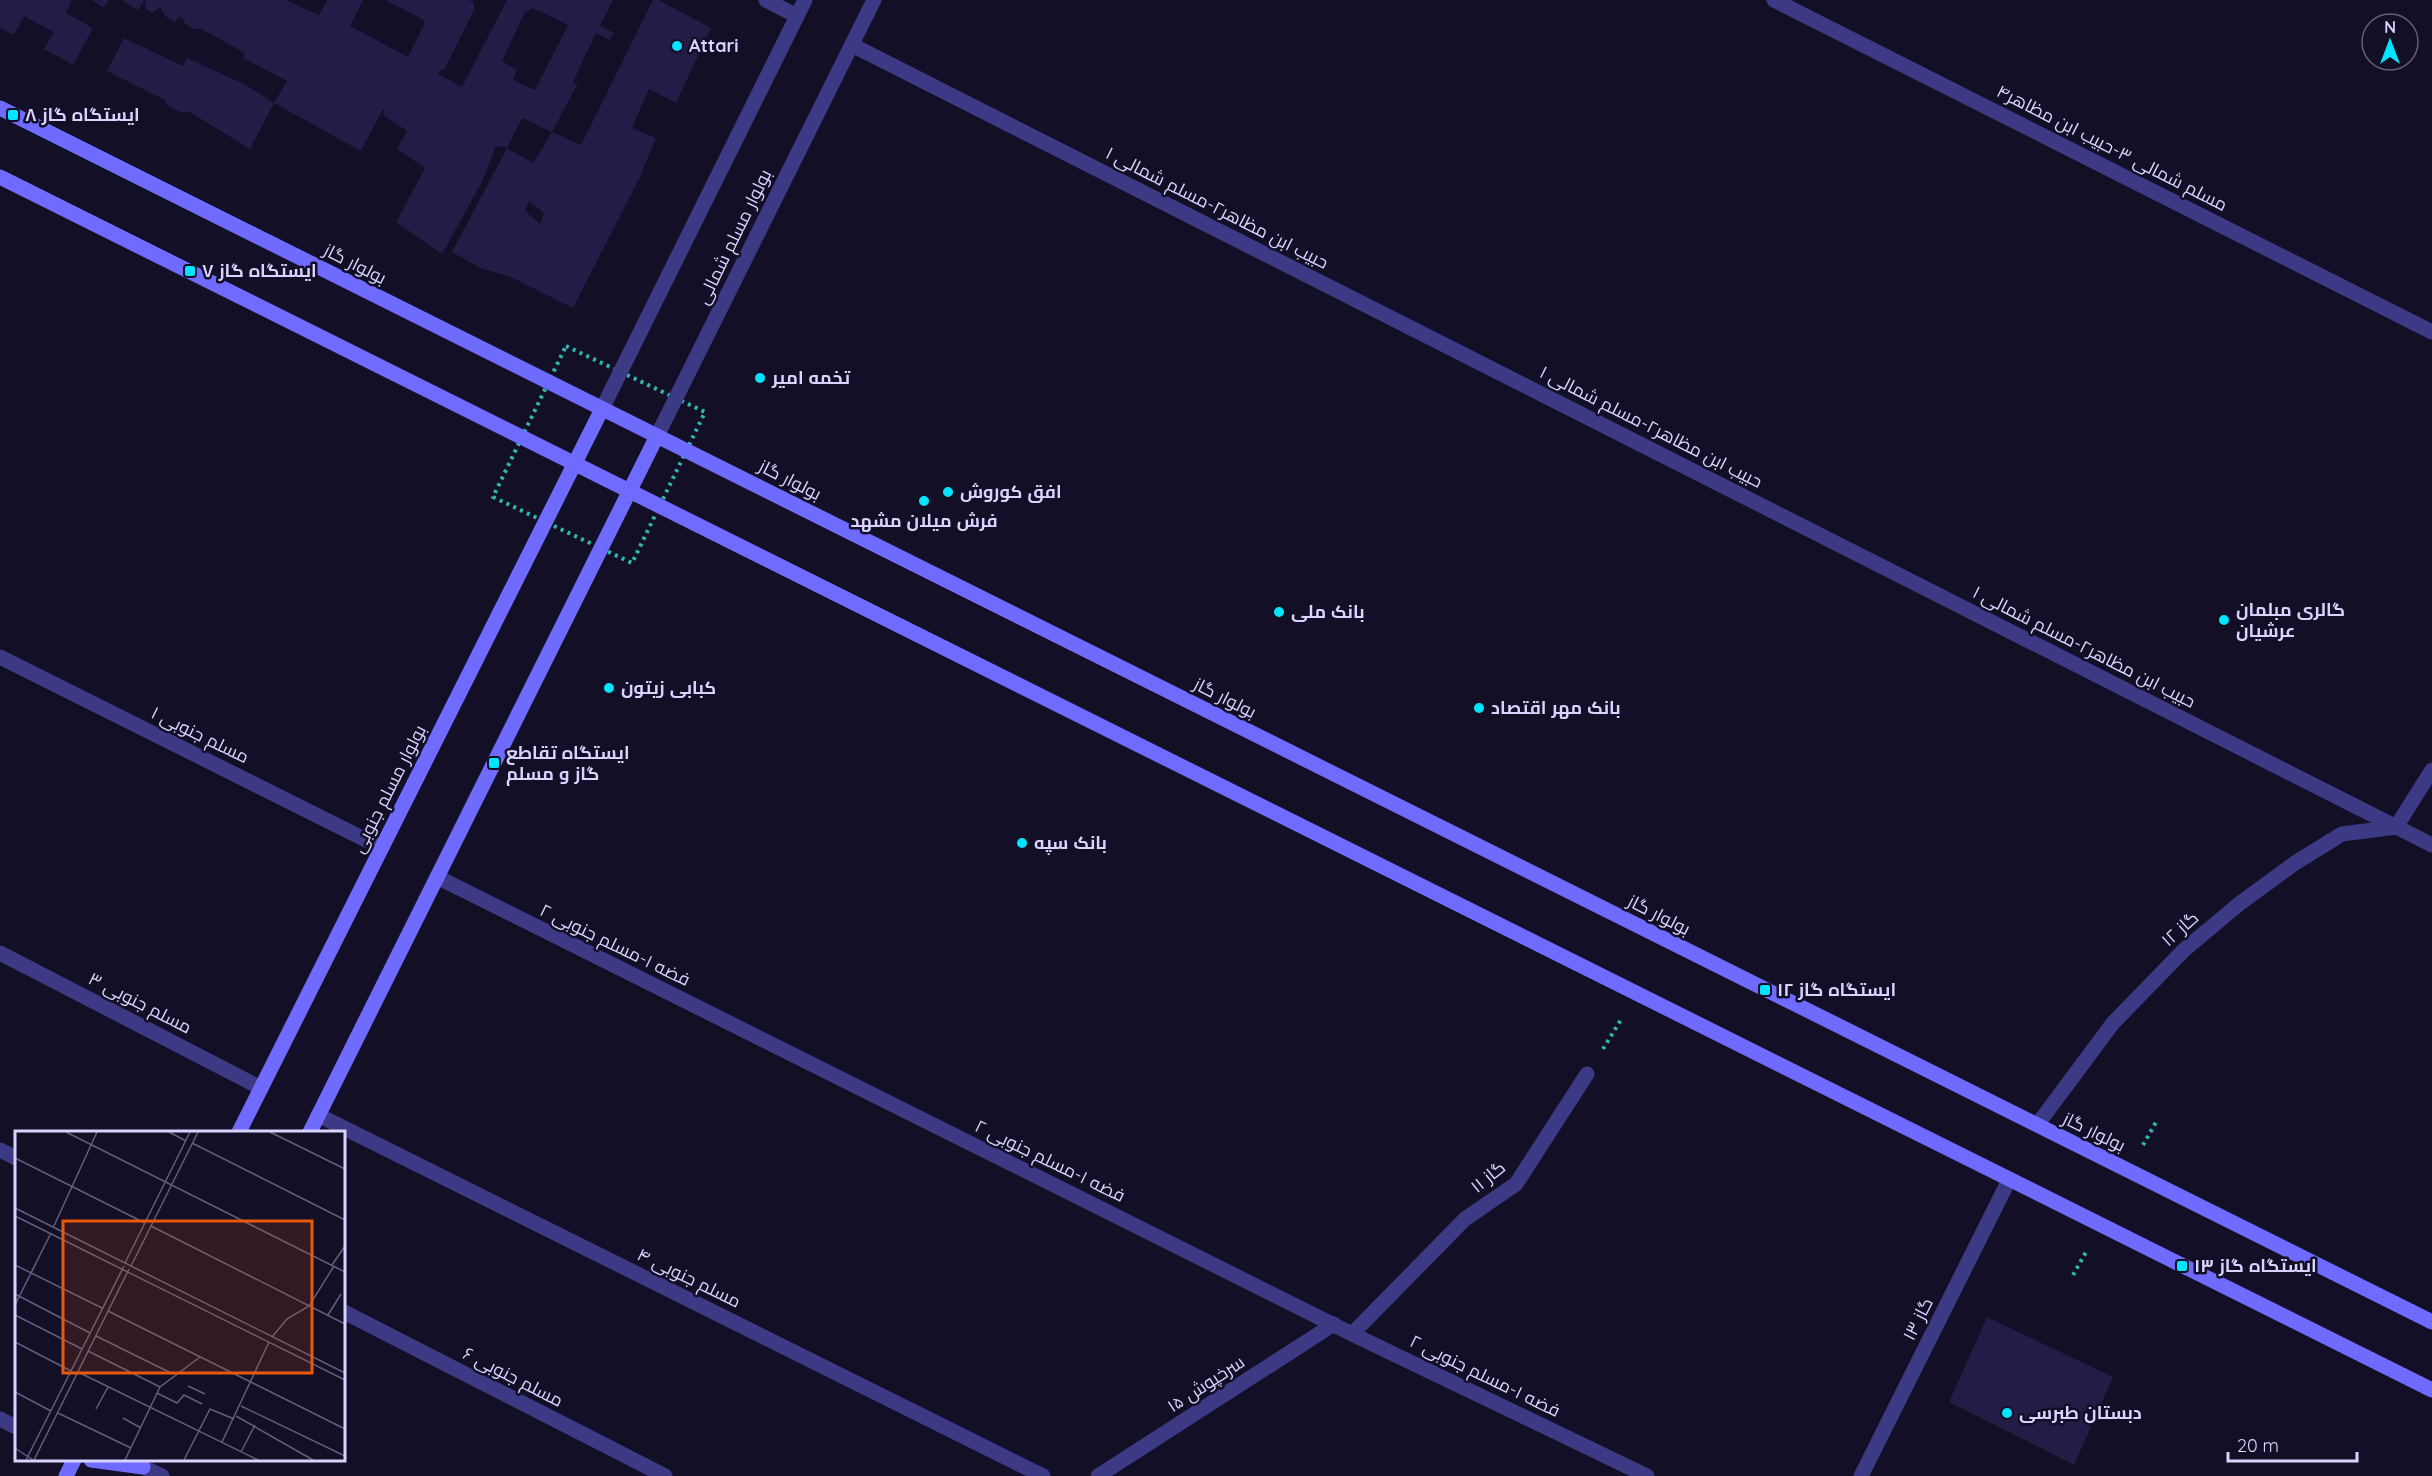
<svg xmlns="http://www.w3.org/2000/svg" width="2432" height="1476" font-family="Quicksand,Cairo,sans-serif">
<style>
.building{fill:#241b47;fill-rule:evenodd}
.lines{fill:none;stroke-linecap:round;stroke-linejoin:round}
.path{stroke:#2fb8b0;stroke-width:4;stroke-dasharray:3 4.5;stroke-linecap:butt}
.service{stroke:#3d3a85;stroke-width:15}
.minor{stroke:#3d3a85;stroke-width:15}
.tertiary{stroke:#3d3a85;stroke-width:15}
.secondary{stroke:#6f6bff;stroke-width:15}
.poi-dot{fill:#00e5ff;stroke:#130f26;stroke-width:2}
.labels{text-anchor:middle;stroke-width:5;stroke-linejoin:round;paint-order:stroke}
.poi-label{font-size:18px;font-weight:bold;fill:#d9d4ff;stroke:#130f26;text-anchor:start}
.street-label{font-size:18px;fill:#d9d4ff;stroke:#130f26}
.inset-road{fill:none;stroke:#625e7d;stroke-width:1.5}
.view{fill:#e8590c;fill-opacity:0.15;stroke:#e8590c;stroke-width:3}
.inset-edge{fill:none;stroke:#d9d4ff;stroke-width:3}
</style>
<rect width="100%" height="100%" fill="#130f26"/>
<g class="building">
<path d="M0,0h72l-6,13 27,15 -20,37 -29,-16 10,-17 -30,-16 -10,19 -14,-7z"/>
<path d="M92,0h16l-4,8z"/>
<path d="M121,0h23l-6,10z"/>
<path d="M144,0h142l33,15 8,-15h36l-13,26 58,31 16,-32v-5l-39,-20h84l5,3v7l-30,60h-4l-2,4 24,13 45,-87h106l-13,26 14,7 -4,7 -14,-7 -23,49 4,3 -25,47 29,13 72,-145h6l52,28 -35,75 -27,-14 -17,39 24,10 -16,39 -67,131 -62,-31 -31,-9 -28,-16 55,-104 26,15 19,-31 -30,-14 -15,30 -11,-2 -14,36 -40,72 -46,-32 29,-54 -28,-19 10,-18 -24,-16 2,-4 -2,-2 -22,42 -87,-48 13,-22 -44,-23 2,-5 -44,-24h-7l-9,-5 -1,-4 -5,-4 -4,6 -10,-6 -5,-9 -8,6 -7,-5 1,-5zM533,8l35,17 -33,65 -22,-10 4,-10 -15,-9 23,-49zM529,201l15,12 -4,11 -15,-13z"/>
<path d="M124,38l59,28 4,-8 59,27 28,18 -24,46 -62,-38 -5,2 -16,-8 -2,-5 -58,-29z"/>
<path d="M1987,1317l126,60 -39,88 -125,-63z"/>
</g>
<g class="lines">
<g class="path">
<path d="M566,346l139,66 -73,151 -139,-66z"/>
<path d="M1603,1049l19,-31"/>
<path d="M2143,1145l13,-23"/>
<path d="M2073,1275l13,-23"/>
</g>
<path class="service" d="M1352,1334l113,-115 51,-35 71,-110"/>
<g class="minor">
<path d="M766,0l31,16"/>
<path d="M1774,0l658,332"/>
<path d="M852,45l1580,800"/>
<path d="M0,657l382,191"/>
<path d="M437,877l915,457 295,142"/>
<path d="M0,953l261,135"/>
<path d="M318,1115l725,361"/>
<path d="M2037,1125l76,-102 71,-73 55,-46 56,-41 47,-29 54,-7 36,-57"/>
<path d="M0,1150l16,8"/>
<path d="M344,1312l321,164"/>
<path d="M0,1419l16,8"/>
<path d="M143,1467l19,9"/>
<path d="M1098,1476l236,-152"/>
<path d="M1861,1476l148,-296"/>
</g>
<g class="tertiary">
<path d="M602,409l203,-409"/>
<path d="M657,436l217,-436"/>
</g>
<g class="secondary">
<path d="M0,108l2432,1214"/>
<path d="M0,177l2432,1213"/>
<path d="M239,1132l363,-723"/>
<path d="M310,1132l347,-696"/>
<path d="M91,1460l52,7"/>
<path d="M66,1476l8,-16"/>
</g>
</g>
<g class="poi-dot">
<circle cx="677" cy="46" r="6"/>
<rect x="7" y="109" width="12" height="12" rx="3"/>
<rect x="184" y="265" width="12" height="12" rx="3"/>
<circle cx="760" cy="378" r="6"/>
<circle cx="948" cy="492" r="6"/>
<circle cx="924" cy="501" r="6"/>
<circle cx="1279" cy="612" r="6"/>
<circle cx="2224" cy="620" r="6"/>
<circle cx="609" cy="688" r="6"/>
<circle cx="1479" cy="708" r="6"/>
<rect x="488" y="757" width="12" height="12" rx="3"/>
<circle cx="1022" cy="843" r="6"/>
<rect x="1759" y="984" width="12" height="12" rx="3"/>
<rect x="2176" y="1260" width="12" height="12" rx="3"/>
<circle cx="2007" cy="1413" r="6"/>
</g>
<g class="labels">
<g class="poi-label">
<text x="689" y="52">Attari</text>
<text x="25" y="121">ایستگاه گاز ۸</text>
<text x="202" y="277">ایستگاه گاز ۷</text>
<text x="772" y="384">تخمه امیر</text>
<text x="960" y="498">افق کوروش</text>
<text x="924" y="527" text-anchor="middle">فرش میلان مشهد</text>
<text x="2236" y="616">گالری مبلمان<tspan x="2236" dy="21">عرشیان</tspan></text>
<text x="1291" y="618">بانک ملی</text>
<text x="621" y="694">کبابی زیتون</text>
<text x="1491" y="714">بانک مهر اقتصاد</text>
<text x="506" y="759">ایستگاه تقاطع<tspan x="506" dy="21">گاز و مسلم</tspan></text>
<text x="1034" y="849">بانک سپه</text>
<text x="1777" y="996">ایستگاه گاز ۱۲</text>
<text x="2194" y="1272">ایستگاه گاز ۱۳</text>
<text x="2019" y="1419">دبستان طبرسی</text>
</g>
<g class="street-label">
<text transform="translate(2112 148) rotate(27)" y="6">مسلم شمالی ۳-حبیب ابن مظاهر۴</text>
<text transform="translate(1217 208) rotate(27)" y="6">حبیب ابن مظاهر۲-مسلم شمالی ۱</text>
<text transform="translate(734 237) rotate(-64)" y="6">بولوار مسلم شمالی</text>
<text transform="translate(355 264) rotate(27)" y="6">بولوار گاز</text>
<text transform="translate(1651 427) rotate(27)" y="6">حبیب ابن مظاهر۲-مسلم شمالی ۱</text>
<text transform="translate(790 480) rotate(27)" y="6">بولوار گاز</text>
<text transform="translate(2084 647) rotate(27)" y="6">حبیب ابن مظاهر۲-مسلم شمالی ۱</text>
<text transform="translate(1225 698) rotate(27)" y="6">بولوار گاز</text>
<text transform="translate(200 735) rotate(26)" y="6">۱ مسلم جنوبی</text>
<text transform="translate(389 789) rotate(-63)" y="6">بولوار مسلم جنوبی</text>
<text transform="translate(1659 915) rotate(27)" y="6">بولوار گاز</text>
<text transform="translate(2180 929) rotate(-42)" y="6">گاز ۱۲</text>
<text transform="translate(615 945) rotate(26)" y="6">فضه ۱-مسلم جنوبی ۲</text>
<text transform="translate(140 1003) rotate(27)" y="6">مسلم جنوبی ۳</text>
<text transform="translate(2094 1132) rotate(26)" y="6">بولوار گاز</text>
<text transform="translate(1050 1161) rotate(26)" y="6">فضه ۱-مسلم جنوبی ۲</text>
<text transform="translate(1488 1177) rotate(-39)" y="6">گاز ۱۱</text>
<text transform="translate(689 1278) rotate(26)" y="6">مسلم جنوبی ۴</text>
<text transform="translate(1918 1319) rotate(-63)" y="6">گاز ۱۳</text>
<text transform="translate(1485 1376) rotate(26)" y="6">فضه ۱-مسلم جنوبی ۲</text>
<text transform="translate(513 1377) rotate(27)" y="6">مسلم جنوبی ۶</text>
<text transform="translate(1206 1384) rotate(-33)" y="6">سرخپوش ۱۵</text>
</g>
</g>
<g transform="translate(15 1131)">
<rect width="330" height="330" fill="#130f26"/>
<path class="inset-road" d="M51,1l279,140M154,1l17,9M255,1l75,37M177,12l153,77M0,27l130,65M0,77l330,165M0,85l330,164M136,95l194,98M38,97l44,-96M110,132l65,-131M0,134l87,43M317,134l13,-19M116,135l67,-134M0,163l75,39M0,174l36,-72M93,180l237,118M0,184l67,34M313,184l13,-21M81,205l77,38M257,206l15,-18 22,-13 25,-40M0,211l56,29M73,220l72,36M63,241l180,88M173,255l17,8M0,261l36,19M142,262l20,10 7,-8 18,9M226,275l104,50M81,278l12,-22M43,282l73,35M221,285l77,44M108,287l18,10M207,311l47,-100M0,317l18,12M226,321l14,-27M11,329l98,-194M19,329l95,-191M110,329l35,-73 40,-30M169,329l26,-51 24,10"/>
<path class="view" d="M48,90h249v152h-249z"/>
<rect width="330" height="330" class="inset-edge"/>
</g>
<g transform="translate(2390 42)"><circle r="28" fill="#130f26" stroke="#625e7d" stroke-width="1.5"/>
<path d="M0-4.5L10 22L0 15L-10 22Z" fill="#00e5ff"/>
<text y="-9" font-size="16" font-weight="bold" text-anchor="middle" fill="#d9d4ff">N</text>
</g>
<path d="M2228 1452v9h129v-9" fill="none" stroke="#d9d4ff" stroke-width="3"/>
<text x="2237" y="1452" font-size="18" fill="#d9d4ff" stroke="#130f26" stroke-width="4.5" paint-order="stroke">20 m</text>
</svg>
